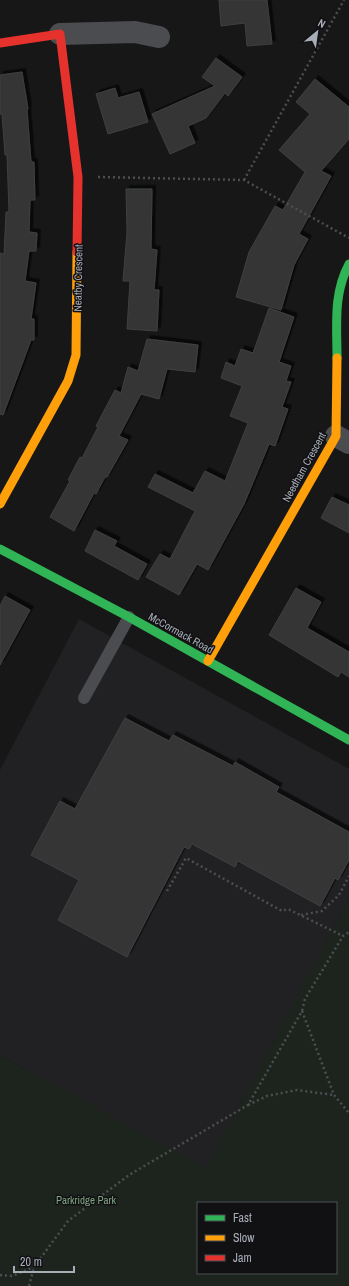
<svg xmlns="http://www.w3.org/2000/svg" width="349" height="1286" font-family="'Archivo Narrow',sans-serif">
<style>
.built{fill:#212123}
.green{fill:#1d241e;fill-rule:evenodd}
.building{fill:#353536;stroke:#3f4043;filter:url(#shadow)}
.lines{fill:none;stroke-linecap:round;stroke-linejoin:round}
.path{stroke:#4d4e52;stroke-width:2.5;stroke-dasharray:2 3;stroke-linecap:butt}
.lane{stroke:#4b4c50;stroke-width:12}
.street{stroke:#4b4c50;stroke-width:22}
.fast{stroke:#30b455;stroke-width:9}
.slow{stroke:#ff9f0a;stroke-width:9}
.jam{stroke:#e5322d;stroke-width:9}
.labels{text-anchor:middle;stroke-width:3;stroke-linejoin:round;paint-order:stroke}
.street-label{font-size:11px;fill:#a8adb8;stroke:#111113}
.park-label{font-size:11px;fill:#7fa381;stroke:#111113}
</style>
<defs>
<filter id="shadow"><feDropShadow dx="3.5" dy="-3.5" stdDeviation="0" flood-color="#0009"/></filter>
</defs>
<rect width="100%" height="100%" fill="#171717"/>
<path class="built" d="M79,619l270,150v129l-143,271 -206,-114v-285z"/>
<path class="green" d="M349,898v388h-349v-231l206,113zM198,1203h138v70h-138z"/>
<g class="building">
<path d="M219,0h48l5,44 -25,2 -2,-23 -24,3z"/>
<path d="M216,58l26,19 -14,19 -3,-3 -19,25 -18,8 7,17 -25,11 -18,-40 63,-28 -13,-9z"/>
<path d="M22,72l6,37 -1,1 4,52h3l1,38h-5l-1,32 8,1 -1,18h-7l-4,30 11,2 -5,36h3v21h-3l-28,75 -3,-1v-161l4,1 2,-42h3l-2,-57h-2l-3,-41h-2v-39z"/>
<path d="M315,79l34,28v32l-28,32 10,5 -32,58 9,5 -14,26 -13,45 -45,-13 13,-45 26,-46 8,4 22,-38 -26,-22 31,-36 -14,-12z"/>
<path d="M115,88l3,10 21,-6 9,30 -40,12 -12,-40z"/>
<path d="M126,189h26l-1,60 6,1 -3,40h5l-2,41 -30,-2 3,-48h-7l4,-49z"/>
<path d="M269,308l25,9 -15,45 12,4 -5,15 5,1 -9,25 6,2 -13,37 -6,-2 -25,60 -36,66 -11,-6 -18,31 -33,-18 14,-23 10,5 25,-48 -47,-24 7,-13 38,19 12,-22 20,10 23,-58 -18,-7 12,-30 -21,-8 5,-16 9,4 6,-17 12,4z"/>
<path d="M147,339l51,6 -3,27 -28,-3 -8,30 -18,-5 -22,42 9,4 -21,37h-2l-9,17 -2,-1 -20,38 -24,-14 20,-36 -2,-1 12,-23 2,1 16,-31 -2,-1 19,-36 6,3 7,-26 10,4z"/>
<path d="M332,497l17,8v28l-28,-15z"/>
<path d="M95,530l22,11 -3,5 33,18 -9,16 -53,-29z"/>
<path d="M296,588l25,14 -14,26 42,24v25l-8,-5 -3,5 -69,-42z"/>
<path d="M5,596l25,14 -30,55v-59z"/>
<path d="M125,718l44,23 4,-6 60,31 2,-4 44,25 -3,5 73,40v28l-11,20 -3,-2 -15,28 -82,-45 -3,6 -43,-23 -3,5 -5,-2 -57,110 -69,-37 21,-40 -48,-25 29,-54 15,8z"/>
</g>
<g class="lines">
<g class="path">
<path d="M98,177l146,3 105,58"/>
<path d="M244,180l100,-180"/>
<path d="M167,891l19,-33 96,53 6,-2 55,27"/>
<path d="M301,915l21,-4 17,-16 10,-19"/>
<path d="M302,1011l32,84 15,18"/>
<path d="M248,1105l19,-9 30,-6 37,5"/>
<path d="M0,1275l12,1 22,-9"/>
<path d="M29,1286l5,-19 34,-46 61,-46 119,-70 54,-94 3,-12 38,-63 6,-4"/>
</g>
<path class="lane" d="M84,698l45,-81"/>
<g class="street">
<path d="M60,34l75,-2 24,5"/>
<path d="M336,436l13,7"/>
</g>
<g class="fast">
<path d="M337,358c0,-33 -4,-64 12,-94"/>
<path d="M0,549l129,68 220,123"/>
</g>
<g class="slow">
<path d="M0,504l68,-123 8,-26 1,-103"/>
<path d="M208,661l128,-225 1,-78"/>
</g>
<path class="jam" d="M0,43l60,-9 18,143 -1,75"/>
</g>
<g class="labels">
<g class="street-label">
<text transform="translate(78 278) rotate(-89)" y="4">Neatby Crescent</text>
<text transform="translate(304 467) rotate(-61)" y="4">Needham Crescent</text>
<text transform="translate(181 633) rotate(29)" y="4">McCormack Road</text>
</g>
<g class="park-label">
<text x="86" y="1204">Parkridge Park</text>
</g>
</g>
<rect x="197" y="1202" width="140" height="72" fill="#111113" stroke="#4d4f55"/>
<rect x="205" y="1215" width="20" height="6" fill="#30b455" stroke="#4d4f55"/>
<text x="233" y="1222" font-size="12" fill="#a8adb8">Fast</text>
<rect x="205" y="1235" width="20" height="6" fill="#ff9f0a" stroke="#4d4f55"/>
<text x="233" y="1242" font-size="12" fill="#a8adb8">Slow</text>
<rect x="205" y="1255" width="20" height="6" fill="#e5322d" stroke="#4d4f55"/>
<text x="233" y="1262" font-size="12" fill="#a8adb8">Jam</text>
<g transform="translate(317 32) rotate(29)" stroke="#111113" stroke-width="3" paint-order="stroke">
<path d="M0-3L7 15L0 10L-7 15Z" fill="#a8adb8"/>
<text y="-6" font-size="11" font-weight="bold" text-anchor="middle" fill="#a8adb8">N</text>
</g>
<path d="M14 1266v6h60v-6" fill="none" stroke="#a8adb8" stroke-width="2"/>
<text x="20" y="1266" font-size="12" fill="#a8adb8" stroke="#111113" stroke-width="3" paint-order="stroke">20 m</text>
</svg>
